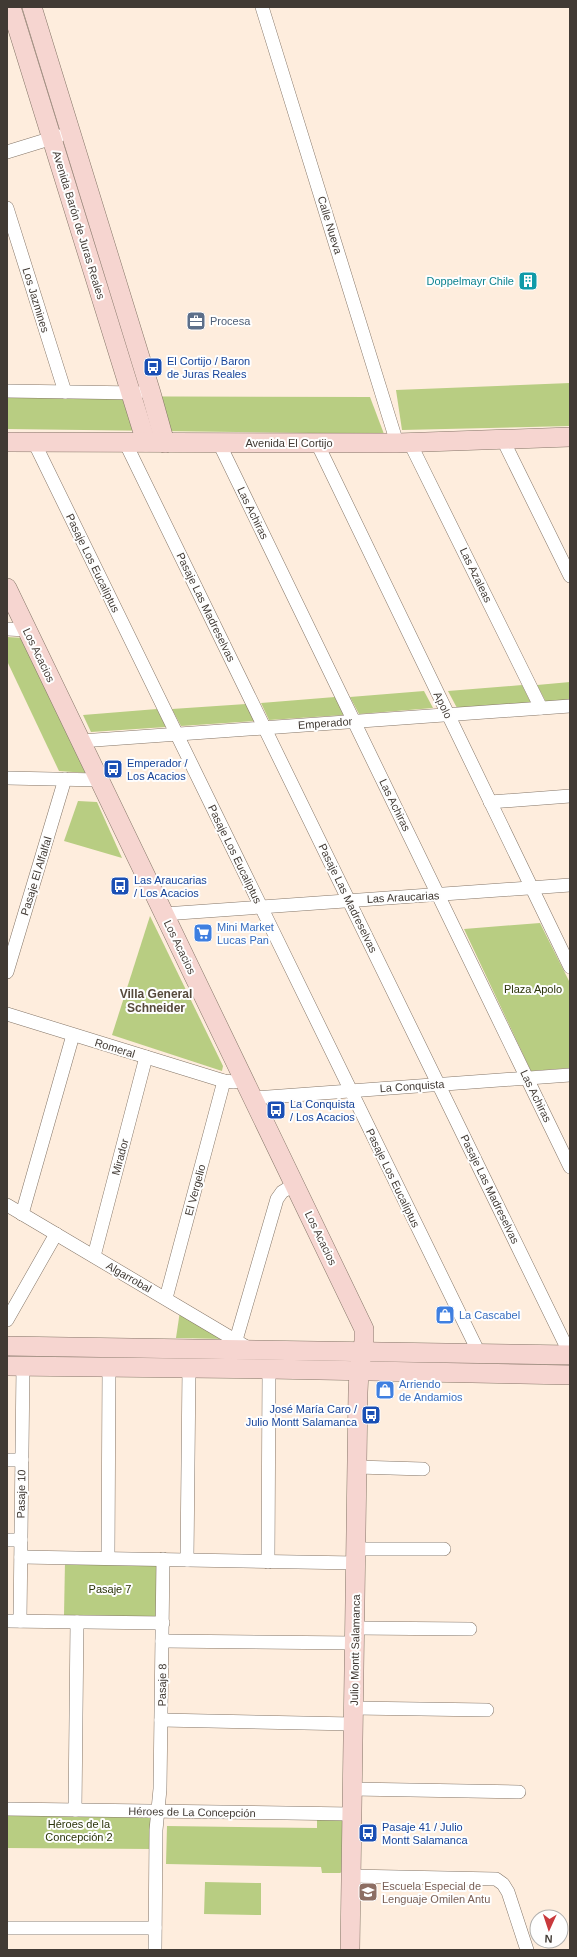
<svg xmlns="http://www.w3.org/2000/svg" width="577" height="1957" font-family="Arial,sans-serif">
<style>
.green{fill:#b8cd82}
.lines{fill:none;stroke-linecap:round;stroke-linejoin:round}
.street-casing{stroke:#857668;stroke-width:14}
.secondary-casing{stroke:#857668;stroke-width:20}
.street{stroke:#fff;stroke-width:13}
.secondary{stroke:#f6d5d0;stroke-width:19}
.labels{text-anchor:middle;stroke-width:4;stroke-linejoin:round;paint-order:stroke}
.street-label{font-size:11px;fill:#413a34;stroke:#fefefe}
.culture-label{font-size:11px;fill:#0d838f;stroke:#fefefe;text-anchor:end}
.service-label{font-size:11px;fill:#4e5e75;stroke:#fefefe;text-anchor:start}
.transit-label{font-size:11px;fill:#164399;stroke:#fefefe;text-anchor:start}
.shop-label{font-size:11px;fill:#366cbe;stroke:#fefefe;text-anchor:start}
.park-label{font-size:11px;fill:#2a3309;stroke:#fefefe}
.education-label{font-size:11px;fill:#785e54;stroke:#fefefe;text-anchor:start}
.neighbourhood-label{font-size:12px;font-weight:bold;fill:#56493b;stroke:#fefefe}
</style>
<rect width="100%" height="100%" fill="#feeddd"/>
<g class="green">
<path d="M570,383v43l-168,4 -6,-40z"/>
<path d="M7,396l363,1 14,37 -377,-5z"/>
<path d="M7,637l17,1 63,135 -28,-2 -52,-110z"/>
<path d="M570,682v18l-24,2 -9,-17z"/>
<path d="M522,685l9,18 -74,5 -9,-17z"/>
<path d="M424,691l9,17 -74,6 -9,-17z"/>
<path d="M335,697l9,18 -75,5 -8,-17z"/>
<path d="M246,704l9,17 -74,5 -9,-17z"/>
<path d="M157,709l9,18 -75,5 -8,-17z"/>
<path d="M78,801l19,1 25,56 -58,-17z"/>
<path d="M150,916l73,150 -1,5 -110,-36z"/>
<path d="M540,923l30,60v85l-39,3 -67,-142z"/>
<path d="M180,1311l47,28 -51,-1z"/>
<path d="M65,1562l92,1 -1,54 -92,-2z"/>
<path d="M7,1812h145v37l-145,-1z"/>
<path d="M317,1817l27,1v53l-4,2h-18l-1,-6 -155,-3 1,-38 150,2z"/>
<path d="M205,1882l56,1v32l-57,-1z"/>
</g>
<g class="lines">
<g class="street-casing">
<g id="street">
<path d="M262,7l135,436"/>
<path d="M7,152l52,-16"/>
<path d="M7,208l58,184"/>
<path d="M7,391l131,2"/>
<path d="M503,440l67,136"/>
<path d="M34,442l445,911"/>
<path d="M125,442l445,912"/>
<path d="M219,443l351,724"/>
<path d="M317,443l253,524"/>
<path d="M410,443l131,265"/>
<path d="M7,629l20,1"/>
<path d="M81,741l489,-35"/>
<path d="M7,778l92,2"/>
<path d="M490,802l80,-6"/>
<path d="M164,914l406,-29"/>
<path d="M7,972l58,-193"/>
<path d="M7,1014l217,67 10,1 10,-2"/>
<path d="M253,1098l317,-23"/>
<path d="M7,1205l243,144"/>
<path d="M22,1214l51,-179"/>
<path d="M94,1256l52,-199"/>
<path d="M166,1298l58,-217"/>
<path d="M7,1320l49,-86"/>
<path d="M236,1340l41,-141 5,-7 13,-8"/>
<path d="M7,1460h15"/>
<path d="M357,1467l66,2"/>
<path d="M7,1540h14"/>
<path d="M356,1549h88"/>
<path d="M21,1557l335,6"/>
<path d="M108,1558l1,-191"/>
<path d="M187,1560l2,-192"/>
<path d="M268,1562l1,-193"/>
<path d="M7,1621l156,2"/>
<path d="M20,1621l3,-255"/>
<path d="M355,1628l115,1"/>
<path d="M162,1641l193,2"/>
<path d="M354,1708l133,2"/>
<path d="M161,1720l192,4"/>
<path d="M353,1789l166,3"/>
<path d="M7,1809l345,5"/>
<path d="M75,1810l2,-188"/>
<path d="M351,1876l145,3 7,5 5,8 19,58"/>
<path d="M7,1928h148"/>
<path d="M155,1950l1,-120 4,-41 3,-230"/>
</g>
</g>
<g class="secondary-casing">
<g id="secondary">
<path d="M11,7l135,435"/>
<path d="M32,7l119,386 14,50"/>
<path d="M7,442l390,1 173,-6"/>
<path d="M7,588l357,741v12l-5,30 -1,21 -8,558"/>
<path d="M7,1346l563,9"/>
<path d="M7,1366l262,3 301,6"/>
</g>
</g>
<use href="#street" class="street"/>
<use href="#secondary" class="secondary"/>
</g>
<defs>
<g id="building-square" transform="scale(1)"><rect x="-9" y="-9" width="18" height="18" rx="4" fill="#0f9aa8" stroke="#fefefe"/><path d="M-4-6H4V6H1V3H-1V6H-4ZM-2.5-4.3h1.7v1.8h-1.7ZM.8-4.3h1.7v1.8H.8ZM-2.5-1h1.7V.8h-1.7ZM.8-1h1.7V.8H.8Z" fill="#fff"/></g>
<g id="office-square" transform="scale(1)"><rect x="-9" y="-9" width="18" height="18" rx="4" fill="#5c6f8a" stroke="#fefefe"/><path d="M-6-3h4V-5.5h4V-3h4V5H-6ZM-1-4.5V-3h2v-1.5ZM-6 0V1H6V0Z" fill="#fff"/></g>
<g id="bus-square" transform="scale(1)"><rect x="-9" y="-9" width="18" height="18" rx="4" fill="#1a4fb4" stroke="#fefefe"/><path d="M-5-6H5V4H4V6H2V4H-2V6H-4V4H-5ZM-3.5-4V0h7V-4ZM-3.5 1.2v1.5H-2V1.2ZM2 1.2v1.5H3.5V1.2Z" fill="#fff"/></g>
<g id="supermarket-square" transform="scale(1)"><rect x="-9" y="-9" width="18" height="18" rx="4" fill="#3f7fe0" stroke="#fefefe"/><path d="M-6-5.5h2.5l.6 2H6L4.5 2H-2.5L-4.4-4H-6ZM-1.5 3.2a1.3 1.3 0 1 0 .1 0ZM3 3.2a1.3 1.3 0 1 0 .1 0Z" fill="#fff"/></g>
<g id="shop-square" transform="scale(1)"><rect x="-9" y="-9" width="18" height="18" rx="4" fill="#3f7fe0" stroke="#fefefe"/><path d="M-5-2.5h2.3a2.7 3.5 0 0 1 5.4 0H5L5.5 6h-11ZM-1.5-2.5h3a1.5 2.3 0 0 0-3 0Z" fill="#fff"/></g>
<g id="school-square" transform="scale(1)"><rect x="-9" y="-9" width="18" height="18" rx="4" fill="#8d6e63" stroke="#fefefe"/><path d="M0-5L7-2L0 1L-7-2ZM-4 1L0 2.5L4 1V4Q0 6-4 4Z" fill="#fff"/></g>
</defs>
<g fill-rule="evenodd">
<use href="#building-square" x="528" y="281"/>
<use href="#office-square" x="196" y="321"/>
<use href="#bus-square" x="153" y="367"/>
<use href="#bus-square" x="113" y="769"/>
<use href="#bus-square" x="120" y="886"/>
<use href="#supermarket-square" x="203" y="933"/>
<use href="#bus-square" x="276" y="1110"/>
<use href="#shop-square" x="445" y="1315"/>
<use href="#shop-square" x="385" y="1390"/>
<use href="#bus-square" x="371" y="1415"/>
<use href="#bus-square" x="368" y="1833"/>
<use href="#school-square" x="368" y="1892"/>
</g>
<g class="labels">
<g class="street-label">
<text transform="translate(79 225) rotate(73)" y="4">Avenida Barón de Juras Reales</text>
<text transform="translate(330 225) rotate(73)" y="4">Calle Nueva</text>
<text transform="translate(36 300) rotate(73)" y="4">Los Jazmines</text>
<text x="289" y="447">Avenida El Cortijo</text>
<text transform="translate(253 513) rotate(64)" y="4">Las Achiras</text>
<text transform="translate(93 563) rotate(64)" y="4">Pasaje Los Eucaliptus</text>
<text transform="translate(476 575) rotate(64)" y="4">Las Azaleas</text>
<text transform="translate(206 607) rotate(64)" y="4">Pasaje Las Madreselvas</text>
<text transform="translate(39 655) rotate(64)" y="4">Los Acacios</text>
<text transform="translate(443 705) rotate(64)" y="4">Apolo</text>
<text transform="translate(325 723) rotate(-4)" y="4">Emperador</text>
<text transform="translate(395 805) rotate(64)" y="4">Las Achiras</text>
<text transform="translate(235 854) rotate(64)" y="4">Pasaje Los Eucaliptus</text>
<text transform="translate(36 876) rotate(-73)" y="4">Pasaje El Alfalfal</text>
<text transform="translate(403 897) rotate(-3)" y="4">Las Araucarias</text>
<text transform="translate(348 898) rotate(64)" y="4">Pasaje Las Madreselvas</text>
<text transform="translate(180 947) rotate(64)" y="4">Los Acacios</text>
<text transform="translate(115 1048) rotate(17)" y="4">Romeral</text>
<text transform="translate(412 1086) rotate(-4)" y="4">La Conquista</text>
<text transform="translate(536 1096) rotate(64)" y="4">Las Achiras</text>
<text transform="translate(120 1157) rotate(-75)" y="4">Mirador</text>
<text transform="translate(393 1178) rotate(64)" y="4">Pasaje Los Eucaliptus</text>
<text transform="translate(490 1189) rotate(64)" y="4">Pasaje Las Madreselvas</text>
<text transform="translate(195 1190) rotate(-75)" y="4">El Vergelio</text>
<text transform="translate(321 1238) rotate(64)" y="4">Los Acacios</text>
<text transform="translate(129 1277) rotate(30)" y="4">Algarrobal</text>
<text transform="translate(21 1494) rotate(-89)" y="4">Pasaje 10</text>
<text transform="translate(355 1650) rotate(-89)" y="4">Julio Montt Salamanca</text>
<text transform="translate(162 1685) rotate(-89)" y="4">Pasaje 8</text>
<text transform="translate(192 1812) rotate(1)" y="4">Héroes de La Concepción</text>
</g>
<g class="culture-label">
<text x="514" y="285">Doppelmayr Chile</text>
</g>
<g class="service-label">
<text x="210" y="325">Procesa</text>
</g>
<g class="transit-label">
<text x="167" y="365">El Cortijo / Baron<tspan x="167" dy="13">de Juras Reales</tspan></text>
<text x="127" y="767">Emperador /<tspan x="127" dy="13">Los Acacios</tspan></text>
<text x="134" y="884">Las Araucarias<tspan x="134" dy="13">/ Los Acacios</tspan></text>
<text x="290" y="1108">La Conquista<tspan x="290" dy="13">/ Los Acacios</tspan></text>
<text x="357" y="1413" text-anchor="end">José María Caro /<tspan x="357" dy="13">Julio Montt Salamanca</tspan></text>
<text x="382" y="1831">Pasaje 41 / Julio<tspan x="382" dy="13">Montt Salamanca</tspan></text>
</g>
<g class="shop-label">
<text x="217" y="931">Mini Market<tspan x="217" dy="13">Lucas Pan</tspan></text>
<text x="459" y="1319">La Cascabel</text>
<text x="399" y="1388">Arriendo<tspan x="399" dy="13">de Andamios</tspan></text>
</g>
<g class="park-label">
<text x="533" y="993">Plaza Apolo</text>
<text x="110" y="1593">Pasaje 7</text>
<text x="79" y="1828">Héroes de la<tspan x="79" dy="13">Concepción 2</tspan></text>
</g>
<g class="education-label">
<text x="382" y="1890">Escuela Especial de<tspan x="382" dy="13">Lenguaje Omilen Antu</tspan></text>
</g>
<g class="neighbourhood-label">
<text x="156" y="998">Villa General<tspan x="156" dy="14">Schneider</tspan></text>
</g>
</g>
<rect width="577" height="1957" fill="none" stroke="#413a34" stroke-width="16"/>
<g transform="translate(549 1929) rotate(183)"><circle r="19" fill="#fefefe" stroke="#b2b0ad"/>
<path d="M0-3L7 15L0 10L-7 15Z" fill="#c8393c"/>
<text y="-6" font-size="11" font-weight="bold" text-anchor="middle" fill="#413a34">N</text>
</g>
</svg>
